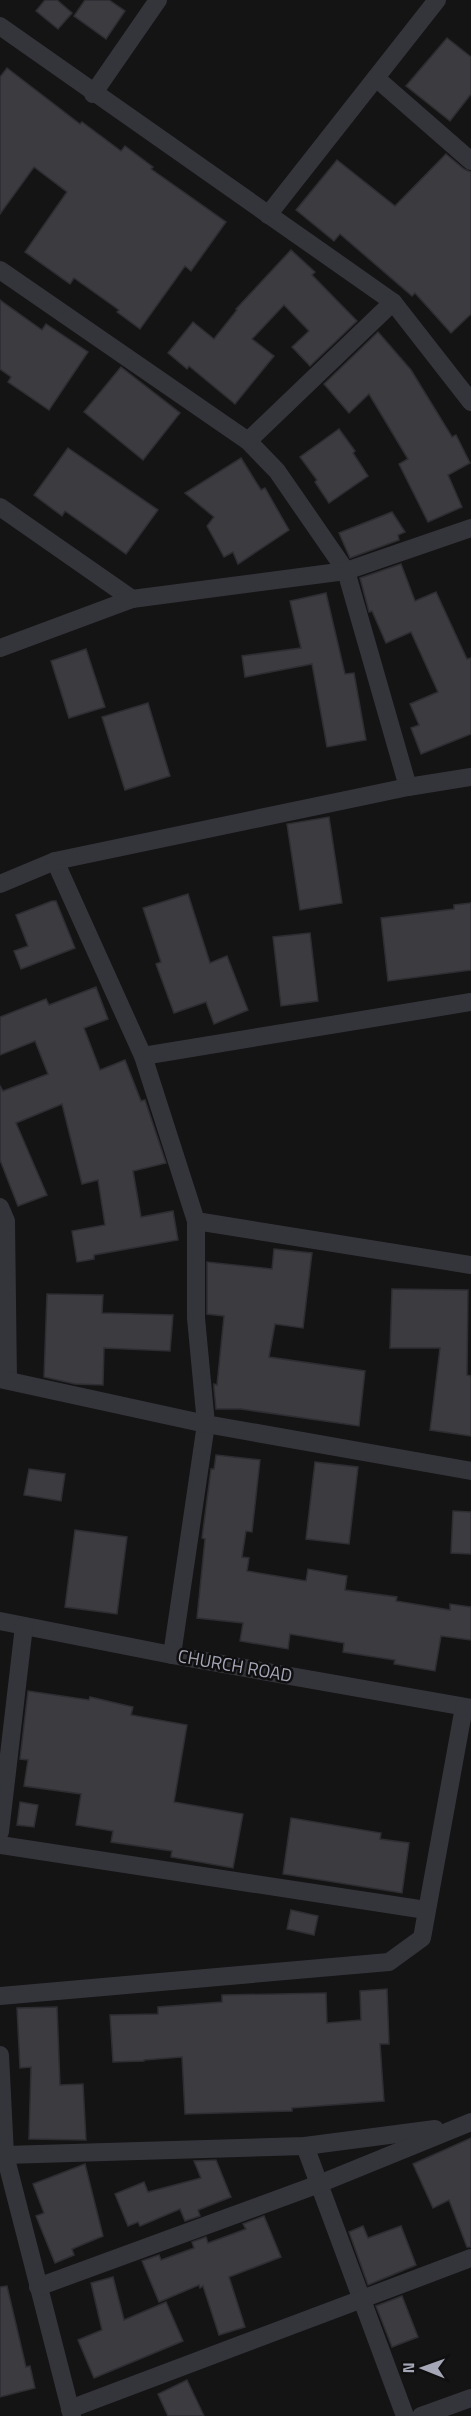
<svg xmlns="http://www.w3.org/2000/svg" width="471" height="2416" font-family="'Titillium Web',sans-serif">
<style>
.building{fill:#3b3b40;stroke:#2e2d32;stroke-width:1.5}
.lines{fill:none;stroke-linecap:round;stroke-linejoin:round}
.street{stroke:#34343b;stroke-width:18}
.labels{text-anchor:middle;stroke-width:5;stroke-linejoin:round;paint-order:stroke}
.street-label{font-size:18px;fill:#a5a7b6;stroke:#0f0f10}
</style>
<rect width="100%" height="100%" fill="#141415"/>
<g class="building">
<path d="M45,0h12l15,13 -14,16 -22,-18z"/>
<path d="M85,0h24l16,11 -19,28 -32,-23z"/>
<path d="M447,38l24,19v37l-21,27 -44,-35z"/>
<path d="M7,68l73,56 2,-2 39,29 4,-5 28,21 -2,2 75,53 -35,49 -6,-5 -45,63 -23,-17 2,-2 -45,-32 -4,6 -45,-32 42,-60 -33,-25 -34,47v-137z"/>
<path d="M446,154l18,15 7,3v142l-20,19 -36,-40 -3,3 -72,-62 -6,7 -38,-31 41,-50 58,46z"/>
<path d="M291,250l24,22 -3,3 45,46 -47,45 -18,-19 17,-16 -25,-26 -32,34 22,17 -39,48 -46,-38 -2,3 -19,-16 25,-31 21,17 23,-29 -1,-1z"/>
<path d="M0,300l42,30 4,-6 42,28 -39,58 -41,-28 3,-5 -11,-8z"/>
<path d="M378,332l33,38 41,67 4,-2 14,28 -22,12 14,32 -34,15 -29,-58 9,-5 -39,-65 -20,19 -25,-29z"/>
<path d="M121,367l59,46 -37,47 -59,-48z"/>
<path d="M339,429l16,22 -2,2 15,23 -39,27 -14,-21 2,-2 -17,-23z"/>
<path d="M68,448l90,62 -32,44 -61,-43 -3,5 -28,-21z"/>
<path d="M241,458l20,32 4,-2 24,42 -51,34 -5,-12 -9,5 -17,-31 7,-9 -29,-24z"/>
<path d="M392,512l13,20 -7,3 1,5 -49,18 -11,-25z"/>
<path d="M401,564l14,37 21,-9 31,67 4,-1v76l-50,20 -10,-26 8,-3 -9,-21 28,-12 -27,-60 -25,11 -14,-32 -3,1 -9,-34z"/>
<path d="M326,593l19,81 9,-1 12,67 -39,7 -15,-83 -67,13 -3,-21 59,-8 -11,-47z"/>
<path d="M86,649l19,58 -36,11 -18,-57z"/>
<path d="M148,703l22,73 -45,14 -23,-73z"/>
<path d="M329,817l13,86 -42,7 -13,-86z"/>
<path d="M188,894l22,69 17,-7 21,54 -34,14 -8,-22 -32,11 -18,-49 5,-2 -18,-54z"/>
<path d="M52,901h4l19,47 -54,21 -7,-18 14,-5 -12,-31z"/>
<path d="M471,903v67l-83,11 -7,-63 73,-9v-4z"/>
<path d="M310,933l8,68 -37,5 -8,-69z"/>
<path d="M96,987l12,32 -24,9 16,42 25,-10 16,41 4,-1 21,63 -33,8 8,46 32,-6 5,29 -84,15v4l-17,3 -5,-31 33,-6 -7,-45 -16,4 -20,-80 -46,19 31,72 -29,11 -18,-46v-74l3,5 45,-17 -13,-33 -35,14v-38l46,-18 3,6z"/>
<path d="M274,1249l38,4 -9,75 -28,-4 -6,33 96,14 -6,55 -118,-17h-25l-2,-21v-4l3,1 7,-69 -17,-2v-52l65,7z"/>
<path d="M392,1289l76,1 -1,85 4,1v60l-41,-6 10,-82h-50z"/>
<path d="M47,1294l56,1 -1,18 71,2 -3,36 -66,-3 -1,37 -28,-1 -31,-7z"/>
<path d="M216,1455l44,5 -8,72 -6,-1 -4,26 7,1 -2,13 59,10 2,-12 39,7 -2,14 52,7 -1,4 54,9v-6l21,3v33l-30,-4 -6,35 -41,-7 1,-4 -52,-8 1,-9 -54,-9 -2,15 -48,-8 3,-18 -46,-5 8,-79 -3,-1 9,-69h3z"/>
<path d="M315,1462l43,5 -9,77 -43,-5z"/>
<path d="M29,1469l36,5 -4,27 -37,-6z"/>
<path d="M453,1511l18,1v42l-20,-1z"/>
<path d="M75,1530l52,7 -10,77 -52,-7z"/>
<path d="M28,1691l61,9 1,-3 43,10 -2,8 56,10 -13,77 69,12 -10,54 -62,-11 1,-6 -61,-9 2,-11 -37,-6 5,-31 -57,-8 4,-26 -8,-1z"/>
<path d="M20,1802l18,3 -4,22 -17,-2z"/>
<path d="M291,1818l90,15 -1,6 29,4 -7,50 -119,-19z"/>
<path d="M291,1910l27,6 -4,19 -27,-6z"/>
<path d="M387,1989l2,55h-9l4,57 -92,7v3l-107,3 -3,-57 -38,3v1l-31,1 -3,-47 48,-1v-7l64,-5v-7l104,-2 1,30 34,-3 -1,-29z"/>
<path d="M57,2007l3,78 23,-1 3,56 -57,-1 2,-72 -11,1 -3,-60z"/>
<path d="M471,2138v109h-4l-18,-47 -16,8 -20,-44z"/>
<path d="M216,2160l15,37 -33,13 2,6 -15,5 -5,-12 -40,17 -2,-4 -10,4 -13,-32 29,-12 4,10 53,-14 -7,-17z"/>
<path d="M85,2164l18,72 -31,13 2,6 -19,8 -19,-47 8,-3 -11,-29z"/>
<path d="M264,2216l17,41 -52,20 16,50 -26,8 -16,-49 -3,2 -1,-3 -40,17 -17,-41 17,-6 2,5 33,-12 -2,-6 14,-5 2,6 38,-14 -3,-5z"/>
<path d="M363,2226l5,12 33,-12 15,39 -48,20 -19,-53z"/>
<path d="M113,2277l11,43 42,-18 17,39 -89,37 -16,-38 24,-10 -11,-47z"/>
<path d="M7,2286l19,81 4,-1 5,22 -35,9v-110z"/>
<path d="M402,2296l16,41 -26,10 -16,-41z"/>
<path d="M187,2380l17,36h-36l-10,-22z"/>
</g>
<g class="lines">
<g class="street">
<path d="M0,26l393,276 78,100"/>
<path d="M376,78l95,83"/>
<path d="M93,94l65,-94"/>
<path d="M268,215l169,-215"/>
<path d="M0,270l248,171 29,30 69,100 62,216"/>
<path d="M248,441l145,-139"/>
<path d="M0,507l132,92"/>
<path d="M0,648l132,-49 214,-28 125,-43"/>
<path d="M55,861l88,195 53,165v97l10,106 -34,231"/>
<path d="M0,884l55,-23 353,-74 63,-10"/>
<path d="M143,1056l328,-54"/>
<path d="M0,1207l6,14 2,159"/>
<path d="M196,1221l275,44"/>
<path d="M0,1379l206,45 265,47"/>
<path d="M0,1621l172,34 299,53"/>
<path d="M0,1832l24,-206"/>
<path d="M0,1845l426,65"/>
<path d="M0,1996l389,-34 33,-24 42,-231"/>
<path d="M0,2055l5,100 67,261"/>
<path d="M305,2146l100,270"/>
<path d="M5,2155l300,-9 130,-17"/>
<path d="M38,2287l281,-103 152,-62"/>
<path d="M70,2409l401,-151"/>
<path d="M421,2416l50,-18"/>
</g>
</g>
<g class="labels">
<g class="street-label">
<text transform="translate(235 1666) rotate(10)" y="6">CHURCH ROAD</text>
</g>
</g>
<g transform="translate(423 2368) rotate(271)" stroke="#0f0f10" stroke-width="4.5" paint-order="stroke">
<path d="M0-4.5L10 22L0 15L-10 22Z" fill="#a5a7b6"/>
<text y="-9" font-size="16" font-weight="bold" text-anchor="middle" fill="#a5a7b6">N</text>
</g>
</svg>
